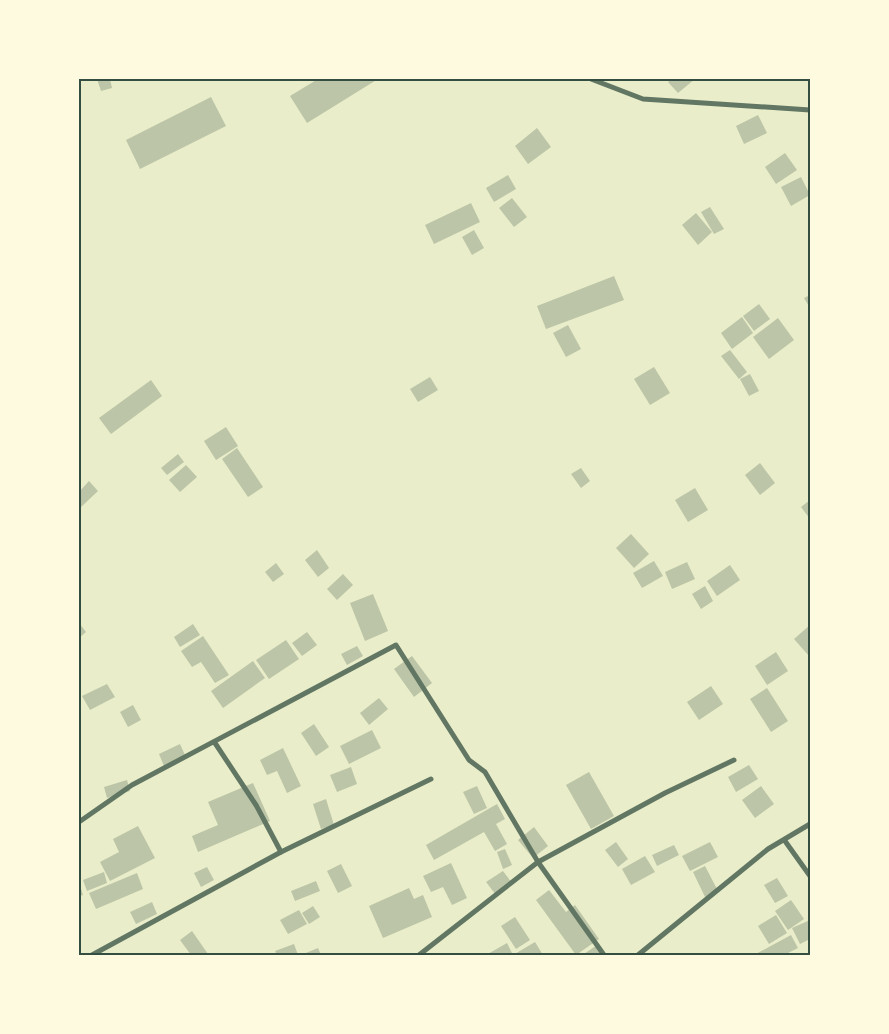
<svg xmlns="http://www.w3.org/2000/svg" width="889" height="1034" font-family="'Times New Roman',serif">
<style>
.building{fill:#bcc5a7}
.lines{fill:none;stroke-linecap:round;stroke-linejoin:round}
.minor{stroke:#617663;stroke-width:5}
.neatline{fill:none;stroke:#344e41;stroke-width:2}
</style>
<rect width="100%" height="100%" fill="#e9edc9"/>
<g class="building">
<path d="M97,79h13l2,9 -11,3z"/>
<path d="M318,79h60l-71,44 -17,-27z"/>
<path d="M672,79h23l-17,14 -10,-11z"/>
<path d="M211,97l15,29 -86,43 -14,-29z"/>
<path d="M758,115l9,18 -23,11 -8,-18z"/>
<path d="M537,128l14,19 -23,17 -13,-18z"/>
<path d="M785,153l12,17 -21,14 -11,-17z"/>
<path d="M508,175l8,14 -22,13 -8,-14z"/>
<path d="M801,177l9,18 -19,11 -10,-19z"/>
<path d="M512,198l15,19 -13,10 -15,-19z"/>
<path d="M471,203l9,19 -46,22 -9,-19z"/>
<path d="M710,207l14,22 -10,5 -13,-22z"/>
<path d="M696,213l16,19 -14,13 -16,-20z"/>
<path d="M474,230l10,18 -12,7 -10,-18z"/>
<path d="M614,276l10,24 -78,29 -9,-23z"/>
<path d="M810,295v13l-6,-10z"/>
<path d="M759,304l11,15 -16,12 -11,-15z"/>
<path d="M742,317l11,16 -21,16 -11,-16z"/>
<path d="M778,318l16,22 -25,19 -16,-22z"/>
<path d="M568,325l13,24 -15,8 -13,-24z"/>
<path d="M730,350l17,22 -8,7 -18,-23z"/>
<path d="M654,367l16,26 -20,12 -16,-26z"/>
<path d="M750,374l9,17 -10,5 -9,-17z"/>
<path d="M430,377l8,13 -20,12 -8,-13z"/>
<path d="M151,380l11,16 -51,38 -12,-16z"/>
<path d="M226,427l12,19 -22,14 -12,-19z"/>
<path d="M237,448l26,39 -15,10 -26,-38z"/>
<path d="M178,454l6,8 -17,13 -6,-7z"/>
<path d="M760,463l15,20 -15,12 -15,-20z"/>
<path d="M186,465l11,12 -17,15 -11,-12z"/>
<path d="M581,468l9,13 -9,7 -10,-14z"/>
<path d="M89,481l9,10 -18,17 -1,-16z"/>
<path d="M695,488l13,22 -20,12 -13,-22z"/>
<path d="M810,500v19l-9,-12z"/>
<path d="M631,534l18,20 -15,14 -18,-20z"/>
<path d="M317,550l12,18 -11,9 -13,-17z"/>
<path d="M654,561l9,15 -21,12 -9,-15z"/>
<path d="M687,562l8,17 -23,10 -7,-17z"/>
<path d="M276,563l8,11 -11,8 -8,-10z"/>
<path d="M730,565l10,15 -23,16 -10,-15z"/>
<path d="M343,574l10,11 -16,15 -10,-11z"/>
<path d="M705,586l8,15 -12,8 -9,-15z"/>
<path d="M373,594l15,37 -23,10 -15,-38z"/>
<path d="M79,623l7,9 -7,6z"/>
<path d="M193,624l7,11 -20,12 -6,-10z"/>
<path d="M810,625v30l-1,1 -15,-17z"/>
<path d="M307,632l10,13 -15,11 -10,-13z"/>
<path d="M203,636l26,39 -14,8 -14,-21 -9,5 -11,-16z"/>
<path d="M286,640l13,19 -30,20 -13,-19z"/>
<path d="M357,646l6,10 -16,9 -6,-11z"/>
<path d="M776,652l12,19 -21,14 -12,-19z"/>
<path d="M412,656l20,27 -18,14 -20,-28z"/>
<path d="M253,661l12,17 -42,30 -12,-17z"/>
<path d="M107,684l8,13 -25,13 -8,-14z"/>
<path d="M711,686l12,18 -24,16 -12,-18z"/>
<path d="M767,688l21,33 -17,11 -21,-33z"/>
<path d="M379,698l9,11 -19,16 -9,-12z"/>
<path d="M133,705l8,15 -13,7 -8,-15z"/>
<path d="M314,724l15,23 -13,9 -15,-23z"/>
<path d="M372,730l9,18 -32,16 -9,-18z"/>
<path d="M180,744l5,11 -21,11 -5,-12z"/>
<path d="M283,748l18,38 -14,7 -10,-22 -10,4 -7,-15z"/>
<path d="M749,765l9,14 -22,13 -8,-15z"/>
<path d="M351,767l6,17 -20,8 -7,-17z"/>
<path d="M589,772l25,44 -23,13 -25,-44z"/>
<path d="M127,780l3,11 -23,7 -3,-11z"/>
<path d="M253,783l17,38 -72,31 -6,-16 26,-11 -10,-23z"/>
<path d="M477,786l10,22 -13,6 -11,-22z"/>
<path d="M761,786l13,18 -19,14 -13,-18z"/>
<path d="M326,799l8,26 -13,4 -8,-25z"/>
<path d="M497,804l8,15 -9,5 11,20 -12,7 -11,-19 -50,28 -8,-15z"/>
<path d="M138,826l17,32 -45,23 -10,-19 19,-10 -6,-13z"/>
<path d="M534,827l14,19 -15,12 -15,-18z"/>
<path d="M616,842l12,17 -10,8 -13,-17z"/>
<path d="M710,842l8,15 -28,14 -8,-15z"/>
<path d="M674,845l5,10 -22,11 -5,-11z"/>
<path d="M505,849l7,16 -9,4 -6,-17z"/>
<path d="M645,856l10,16 -24,13 -9,-16z"/>
<path d="M451,863l16,35 -15,7 -9,-18 -12,5 -8,-16z"/>
<path d="M341,864l11,22 -14,7 -11,-22z"/>
<path d="M705,866l13,25 -13,6 -12,-25z"/>
<path d="M207,867l7,13 -13,7 -7,-14z"/>
<path d="M503,871l9,12 -16,12 -10,-13z"/>
<path d="M104,872l3,11 -20,8 -4,-11z"/>
<path d="M137,873l6,16 -47,20 -7,-16z"/>
<path d="M777,878l11,18 -13,7 -11,-18z"/>
<path d="M316,881l4,10 -25,10 -4,-10z"/>
<path d="M79,882l4,13 -4,1z"/>
<path d="M409,888l5,11 9,-4 9,22 -49,21 -14,-32z"/>
<path d="M549,890l17,22 9,-7 24,34 -23,16 -40,-55z"/>
<path d="M791,900l13,19 -16,11 -13,-19z"/>
<path d="M152,902l5,12 -21,10 -6,-12z"/>
<path d="M313,906l7,11 -11,7 -7,-11z"/>
<path d="M299,910l8,14 -19,10 -8,-14z"/>
<path d="M776,915l11,18 -18,11 -11,-18z"/>
<path d="M515,917l15,23 -14,9 -15,-23z"/>
<path d="M810,920v19l-10,5 -8,-16z"/>
<path d="M192,931l16,23 -1,1h-16l-11,-15z"/>
<path d="M791,935l7,13 -14,7h-30z"/>
<path d="M535,942l8,13h-57l21,-12 6,12z"/>
<path d="M294,944l4,11h-21l-2,-4z"/>
<path d="M597,945l7,10h-19l-1,-1z"/>
<path d="M318,948l3,7h-20z"/>
</g>
<g class="lines">
<g class="minor">
<path d="M591,79l52,20 167,11"/>
<path d="M215,743l41,62 25,47"/>
<path d="M79,822l53,-37 264,-140 73,115 16,12 53,90 66,93"/>
<path d="M785,841l25,35"/>
<path d="M92,955l189,-103 150,-73"/>
<path d="M419,955l119,-93 127,-69 69,-33"/>
<path d="M638,955l130,-106 42,-25"/>
</g>
</g>
<rect width="889" height="1034" fill="none" stroke="#fefae0" stroke-width="160"/>
<rect x="80" y="80" width="729" height="874" class="neatline"/>
</svg>
